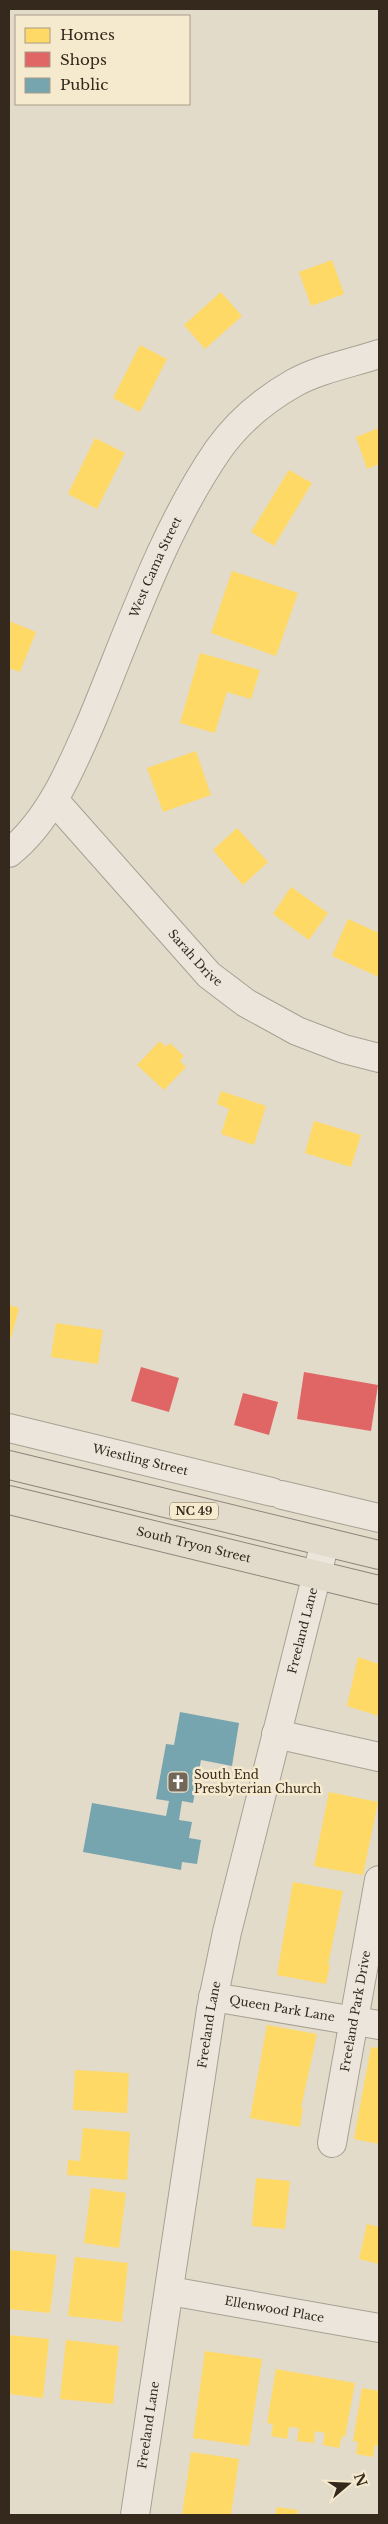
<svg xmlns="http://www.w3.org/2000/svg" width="388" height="2524" font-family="'Libre Baskerville',serif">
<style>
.homes{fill:#ffd966}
.shops{fill:#e06666}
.public{fill:#76a5af}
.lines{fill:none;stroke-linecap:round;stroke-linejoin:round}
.minor-casing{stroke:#a8a093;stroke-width:30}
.major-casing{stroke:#8d857a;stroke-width:30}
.minor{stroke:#ebe5db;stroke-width:28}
.major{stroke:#e2dbcc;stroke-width:28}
.labels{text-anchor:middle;stroke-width:5;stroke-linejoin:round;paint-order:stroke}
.shield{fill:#f5e9ce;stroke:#6f6251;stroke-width:1}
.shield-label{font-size:11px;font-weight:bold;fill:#35281c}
.street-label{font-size:12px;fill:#35281c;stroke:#f5e9ce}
.poi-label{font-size:12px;fill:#35281c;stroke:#f5e9ce;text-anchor:start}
</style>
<rect width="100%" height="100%" fill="#e3dbc9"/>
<g class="homes">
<path d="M332,260l12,34 -33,12 -12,-34z"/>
<path d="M221,292l21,24 -37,33 -21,-24z"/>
<path d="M140,345l27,14 -27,53 -27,-14z"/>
<path d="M379,428v36l-12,5 -11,-32z"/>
<path d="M95,438l30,15 -28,56 -29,-15z"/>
<path d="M289,470l23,13 -38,63 -23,-14z"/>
<path d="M232,571l66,22 -22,63 -65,-23z"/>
<path d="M9,621l27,11 -16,40 -11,-4z"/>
<path d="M200,653l60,17 -9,29 -24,-7 -12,41 -35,-10z"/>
<path d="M196,751l15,44 -48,17 -16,-44z"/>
<path d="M237,828l31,34 -25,23 -30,-35z"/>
<path d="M291,887l37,26 -19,27 -36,-26z"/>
<path d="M348,919l31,14v44l-47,-21z"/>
<path d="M160,1041l6,6 4,-4 14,13 -4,5 6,6 -22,23 -27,-25z"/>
<path d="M221,1091l45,15 -12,39 -33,-11 8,-25 -12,-5z"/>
<path d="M314,1121l47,14 -10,32 -46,-14z"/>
<path d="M9,1305l10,3 -8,30h-2z"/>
<path d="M56,1323l47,7 -5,34 -47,-7z"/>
<path d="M358,1657l21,7v52l-32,-10z"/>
<path d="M329,1792l49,10 -15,73 -49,-9z"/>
<path d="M293,1882l50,9 -15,74h2l-4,19 -49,-9z"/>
<path d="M267,2025l50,9 -16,74h2l-3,19 -50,-9z"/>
<path d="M371,2047l8,1v96l-25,-5z"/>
<path d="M75,2070l54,3 -2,40 -54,-3z"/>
<path d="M83,2128l47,4 -3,48 -60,-5 1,-15 12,1z"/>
<path d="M256,2178l34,3 -5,48 -33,-3z"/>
<path d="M91,2188l35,5 -7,55 -35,-5z"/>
<path d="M367,2224l12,3v37l-20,-5z"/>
<path d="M9,2250l48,5 -7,58 -41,-4z"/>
<path d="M75,2257l53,6 -6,59 -54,-6z"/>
<path d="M9,2335l40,4 -6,59 -34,-4z"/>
<path d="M66,2340l53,6 -6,58 -53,-5z"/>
<path d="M205,2351l57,8 -13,87 -56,-8z"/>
<path d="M276,2369l79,14 -10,54 -3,-1 -3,12 -16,-3 2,-12 -10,-2 -1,12 -17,-2 2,-13 -10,-1 -2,12 -16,-3 2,-12 -6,-1z"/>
<path d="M362,2388l17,3v55l-4,-1 -2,12 -17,-3 2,-12 -5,-1z"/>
<path d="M191,2452l48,7 -8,56h-49z"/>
<path d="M277,2507l21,3 -1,5h-22z"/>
</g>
<g class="shops">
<path d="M141,1367l38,11 -10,34 -38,-11z"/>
<path d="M304,1372l74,13 -7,46 -74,-12z"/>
<path d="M243,1393l35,9 -9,33 -35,-10z"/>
</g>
<path class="public" d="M180,1712l59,11 -7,43 -31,-6 -8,43 -11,-2 -3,19 13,2 -3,16 12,2 -4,24 -15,-2 -1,8 -98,-18 9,-49 74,13 3,-15 -13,-2 10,-55 8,1z"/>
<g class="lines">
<g class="minor-casing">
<g id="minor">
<path id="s1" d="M54,800l155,175 37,28 51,28 47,18 35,9"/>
<path id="s2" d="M9,853c41,-33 62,-85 83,-133 37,-89 71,-190 126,-270 19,-27 46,-50 76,-67 25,-14 58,-20 85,-29"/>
<path id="s3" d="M9,1428l263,64"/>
<path d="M282,1495l97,23"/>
<path d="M276,1734l103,23"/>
<path id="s4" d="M213,1997l166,28"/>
<path id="s5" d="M332,2143l47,-263"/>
<path id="s6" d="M170,2291l209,37"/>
<path id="s7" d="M135,2515l76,-506 16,-77 98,-390"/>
</g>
</g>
<g class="major-casing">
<g id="major">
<path d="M9,1465l370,90"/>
<path id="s8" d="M9,1500l370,90"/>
</g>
</g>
<use href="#minor" class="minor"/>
<use href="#major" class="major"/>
</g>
<defs>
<g id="church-square" transform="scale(1.125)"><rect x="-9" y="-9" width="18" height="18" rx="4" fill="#726759" stroke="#f5e9ce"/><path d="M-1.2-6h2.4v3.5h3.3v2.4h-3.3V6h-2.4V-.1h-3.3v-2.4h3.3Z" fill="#fff"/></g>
</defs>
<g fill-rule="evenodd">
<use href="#church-square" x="178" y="1782"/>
</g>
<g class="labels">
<rect class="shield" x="170" y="1502.5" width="48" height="17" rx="4"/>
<g class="shield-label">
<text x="194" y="1515">NC 49</text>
</g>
<g class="street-label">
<text dy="4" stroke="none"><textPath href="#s2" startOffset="324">West Cama Street</textPath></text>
<text dy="4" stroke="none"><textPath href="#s1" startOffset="212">Sarah Drive</textPath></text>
<text dy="4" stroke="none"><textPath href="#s3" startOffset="135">Wiestling Street</textPath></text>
<text dy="4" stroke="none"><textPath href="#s8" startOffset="190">South Tryon Street</textPath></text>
<text dy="4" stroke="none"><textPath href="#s7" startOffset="901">Freeland Lane</textPath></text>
<text dy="4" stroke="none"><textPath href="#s4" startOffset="70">Queen Park Lane</textPath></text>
<text dy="4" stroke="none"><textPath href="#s5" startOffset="134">Freeland Park Drive</textPath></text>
<text dy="4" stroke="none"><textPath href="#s7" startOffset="496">Freeland Lane</textPath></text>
<text dy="4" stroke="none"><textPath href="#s6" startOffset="106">Ellenwood Place</textPath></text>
<text dy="4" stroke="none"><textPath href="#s7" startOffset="91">Freeland Lane</textPath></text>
</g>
<g class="poi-label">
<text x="194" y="1779">South End<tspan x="194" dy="14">Presbyterian Church</tspan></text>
</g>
</g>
<rect width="388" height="2524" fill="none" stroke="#35281c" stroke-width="20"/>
<rect x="15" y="15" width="175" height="90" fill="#f5e9ce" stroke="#a89c87"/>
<rect x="25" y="28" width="25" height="15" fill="#ffd966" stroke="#a89c87"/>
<text x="60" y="40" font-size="15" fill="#35281c">Homes</text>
<rect x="25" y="52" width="25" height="15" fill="#e06666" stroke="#a89c87"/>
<text x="60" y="65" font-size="15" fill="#35281c">Shops</text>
<rect x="25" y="78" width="25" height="15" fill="#76a5af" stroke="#a89c87"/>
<text x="60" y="90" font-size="15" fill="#35281c">Public</text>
<g transform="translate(348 2484) rotate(71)" stroke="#f5e9ce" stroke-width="4" paint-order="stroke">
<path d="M0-4L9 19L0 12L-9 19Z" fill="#35281c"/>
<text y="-8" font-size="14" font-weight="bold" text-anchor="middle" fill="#35281c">N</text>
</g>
</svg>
